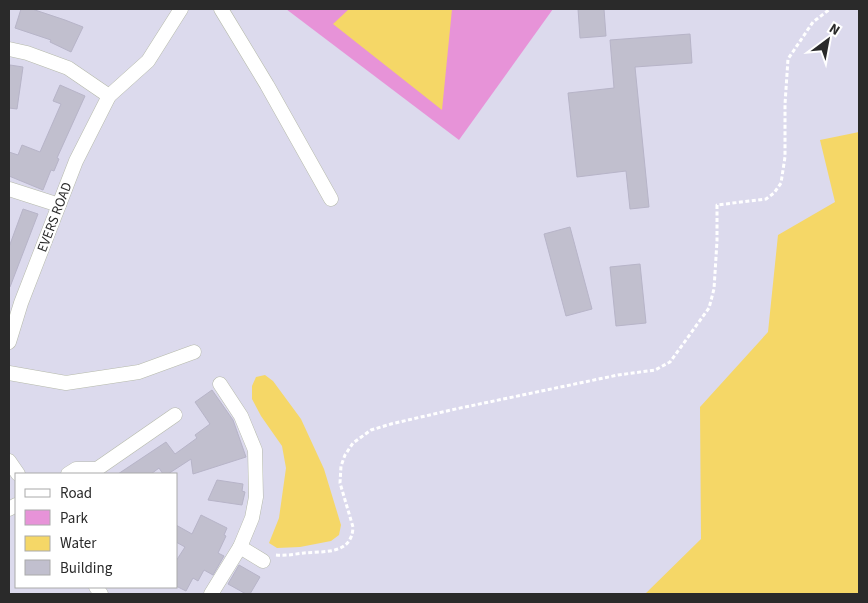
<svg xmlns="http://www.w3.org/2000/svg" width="868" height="603" font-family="'Source Sans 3',sans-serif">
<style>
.green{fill:#e793d8}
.water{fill:#f5d767}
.building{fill:#c1bfce;stroke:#b7b4c8}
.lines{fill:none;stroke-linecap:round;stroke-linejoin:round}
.street-casing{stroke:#b6baab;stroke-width:15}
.path{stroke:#fff;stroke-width:3;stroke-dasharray:4 2.5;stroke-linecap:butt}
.street{stroke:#fff;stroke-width:14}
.labels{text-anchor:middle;stroke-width:4;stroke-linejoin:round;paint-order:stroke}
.street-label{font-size:14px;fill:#2a2a2a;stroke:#fff}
</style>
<rect width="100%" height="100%" fill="#dcdaed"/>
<path class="green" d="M286,9h267l-94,131z"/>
<g class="water">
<path d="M349,9h103l-10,101 -109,-86z"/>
<path d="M859,132v462h-214l56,-55 -1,-132 68,-75 10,-97 57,-33 -15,-62z"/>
<path d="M265,375l8,6 28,38 23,50 17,56 -2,10 -8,6 -31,6 -23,1 -8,-5 10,-25 7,-50 -4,-22 -21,-30 -9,-17v-13l4,-9z"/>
</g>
<g class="building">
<path d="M21,9h11l33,11 18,7 -12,25 -21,-10 1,-2 -36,-12z"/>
<path d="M578,9h26l2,27 -26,2z"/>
<path d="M690,34l2,29 -57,4 14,140 -19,2 -4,-38 -49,6 -9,-84 46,-5 -4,-48z"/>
<path d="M10,65l13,2 -6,42 -8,-1v-35z"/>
<path d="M60,85l25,11 -28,62 2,1 -5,12 -3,-1 -8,20 -34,-14v-24l9,3 4,-10 18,7 21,-48 -8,-3z"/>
<path d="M23,209l15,5 -28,73 -1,-1v-39z"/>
<path d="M570,227l22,82 -26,7 -22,-82z"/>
<path d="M640,264l6,59 -30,3 -6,-59z"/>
<path d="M212,390l21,30 13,37 -53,17 -2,-15 -23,15h-5l-4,-6 -8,6h-33l48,-32 9,12 22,-16 -2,-3 15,-11 -15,-22z"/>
<path d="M217,480l26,4 -1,7 3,1 -3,13 -34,-5z"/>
<path d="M201,515l26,13 -3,7 2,1 -8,17 6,3 -11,19 -9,-5 -6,11 -5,-3 -7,13 -10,-5v-25l9,-14 -9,-5v-17l16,9z"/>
<path d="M239,565l21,12 -10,17h-4l-18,-10z"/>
</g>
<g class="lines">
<g class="street-casing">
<g id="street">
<path d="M221,9l46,76 64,114"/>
<path d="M9,49l18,4 41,15 41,28"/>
<path d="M9,189l50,16"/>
<path d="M9,342l12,-39 55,-142 33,-65 39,-35 33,-52"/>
<path d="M9,373l57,10 73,-11 55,-20"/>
<path d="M9,461l9,13"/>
<path d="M68,474l8,-5h21l78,-54"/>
<path d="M9,509l7,-4"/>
<path d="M240,547l23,14"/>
<path d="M96,587l5,7"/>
<path d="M211,594l29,-47 12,-29 4,-21 -1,-47 -14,-34 -21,-32"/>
</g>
</g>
<path class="path" d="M276,555c10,1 19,-1 28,-2 20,-2 48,2 49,-26l-13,-44 1,-17 4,-11 8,-12 18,-13 20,-6 60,-14 167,-35 37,-5 15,-8 39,-54 5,-19 3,-48v-36l49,-6 8,-6 7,-10 4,-26v-53l3,-45 25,-37 17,-13"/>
<use href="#street" class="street"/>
</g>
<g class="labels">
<g class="street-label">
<text transform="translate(54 217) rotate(-69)" y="5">EVERS ROAD</text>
</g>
</g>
<rect width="868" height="603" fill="none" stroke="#2a2a2a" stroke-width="20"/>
<rect x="15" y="473" width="162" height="115" fill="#ffffff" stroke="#aaaaaa"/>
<rect x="25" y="489" width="25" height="8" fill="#ffffff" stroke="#aaaaaa"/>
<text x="60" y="498" font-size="15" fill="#2a2a2a">Road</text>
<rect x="25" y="510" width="25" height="15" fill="#e793d8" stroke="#aaaaaa"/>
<text x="60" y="523" font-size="15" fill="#2a2a2a">Park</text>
<rect x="25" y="536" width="25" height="15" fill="#f5d767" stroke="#aaaaaa"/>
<text x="60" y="548" font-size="15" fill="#2a2a2a">Water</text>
<rect x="25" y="560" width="25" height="15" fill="#c1bfce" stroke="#aaaaaa"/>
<text x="60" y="573" font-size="15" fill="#2a2a2a">Building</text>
<g transform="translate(828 40) rotate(32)" stroke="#ffffff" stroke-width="4" paint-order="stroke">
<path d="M0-4L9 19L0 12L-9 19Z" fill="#2a2a2a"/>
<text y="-8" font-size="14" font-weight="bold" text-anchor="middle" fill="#2a2a2a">N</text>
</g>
</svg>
